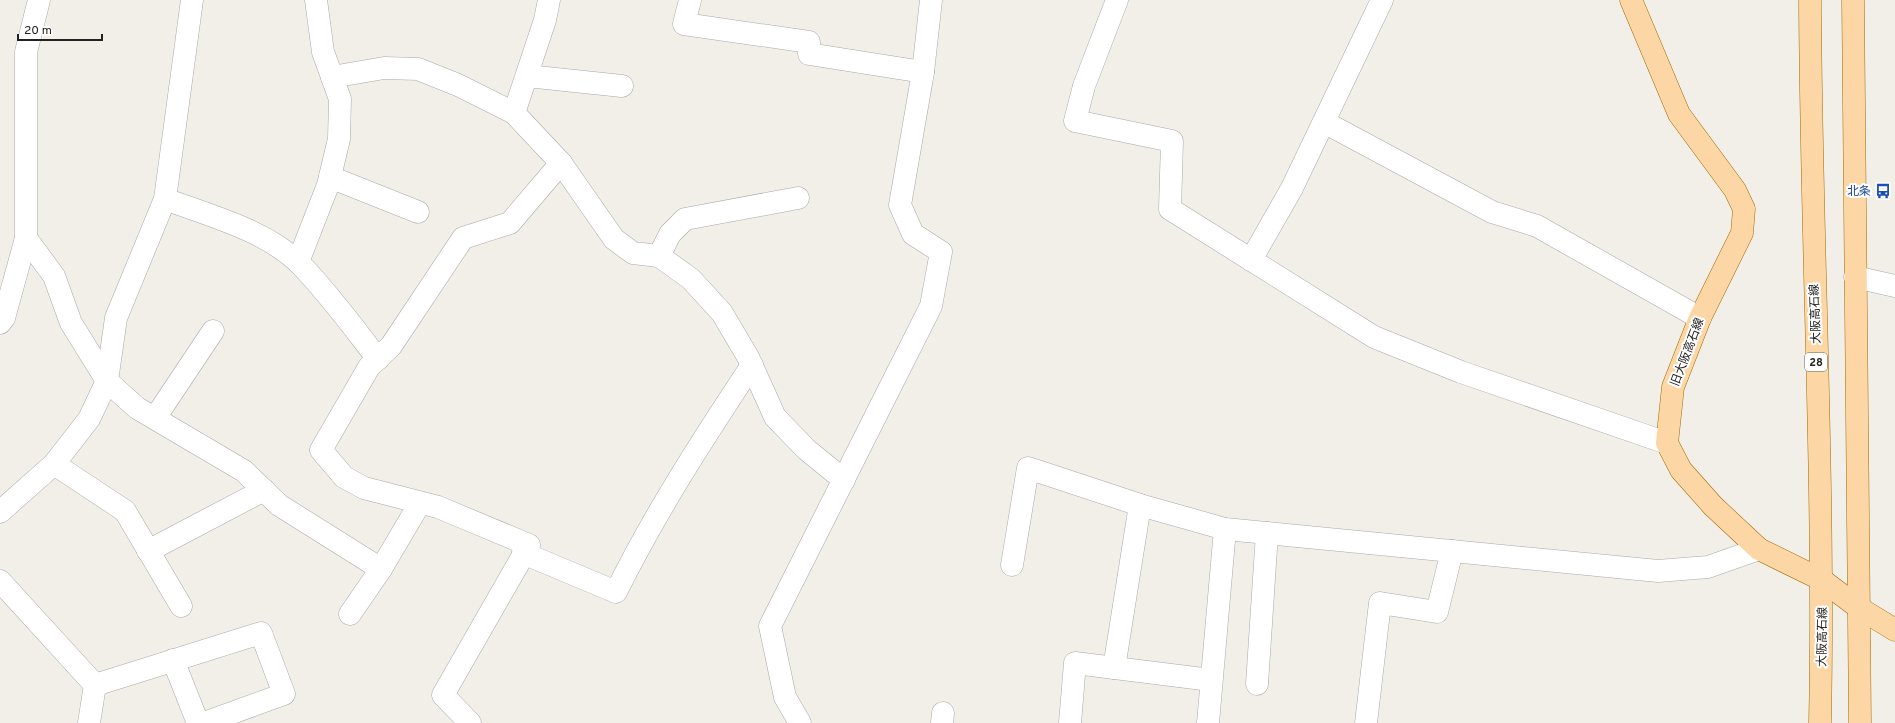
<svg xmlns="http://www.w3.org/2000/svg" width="1895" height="723" font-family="Overpass,'Noto Sans JP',sans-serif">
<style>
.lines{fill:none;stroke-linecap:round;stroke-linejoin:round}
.minor-casing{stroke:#a9a9a9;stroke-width:23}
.major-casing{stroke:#a06b00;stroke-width:23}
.minor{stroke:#fff;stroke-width:22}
.major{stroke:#fcd6a4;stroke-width:22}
.labels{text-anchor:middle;stroke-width:4;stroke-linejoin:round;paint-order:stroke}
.shield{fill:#fff;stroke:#646464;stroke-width:1}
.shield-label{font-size:11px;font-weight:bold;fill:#222}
.transit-label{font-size:12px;fill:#164399;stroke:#fff;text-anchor:end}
.street-label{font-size:12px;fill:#222;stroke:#fff}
</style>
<rect width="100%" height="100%" fill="#f2efe9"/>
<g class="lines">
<g class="minor-casing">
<g id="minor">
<path d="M690,0l-6,24 125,18v12l114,18"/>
<path d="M1117,0l-33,86 -9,35 97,20 -2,68 204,128 87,35 206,71"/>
<path d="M527,76l95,10"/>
<path d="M332,77l52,-9 34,1 40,16 56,28 47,50 53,76 19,14 26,3 32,23 31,34 26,44 27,60 32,33 37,30"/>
<path d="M514,113l31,-93 4,-20"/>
<path d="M1324,122l168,90 45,14 163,92"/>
<path d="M330,177l88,35"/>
<path d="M165,199c43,16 100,31 134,64 28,28 54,64 79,96"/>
<path d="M26,238l28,38 17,47 36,58 30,27 107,63 35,34 102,64"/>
<path d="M659,256l11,-22 15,-15 113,-21"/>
<path d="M1251,260l41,-72 90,-188"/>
<path d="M298,262l30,-77 11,-46 1,-40 -17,-47 -7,-52"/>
<path d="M1855,277l40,9"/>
<path d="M0,323l4,-5 22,-80v-186l13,-52"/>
<path d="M155,418l58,-87"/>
<path d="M54,464l71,47 56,95"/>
<path d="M0,512l54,-48 35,-45 18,-38 9,-63 49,-119 27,-199"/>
<path d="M148,551l116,-61"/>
<path d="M523,553l93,39c39,-79 87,-153 136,-227"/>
<path d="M1012,565l16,-97 112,37 85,24 433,42 50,-4 51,-18"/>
<path d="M0,581l95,104 -6,38"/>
<path d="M350,614l31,-45 39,-66"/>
<path d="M173,660l25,63"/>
<path d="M1114,668l26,-163"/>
<path d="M1257,684l10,-151"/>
<path d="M95,685l166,-52 23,61 -80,29"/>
<path d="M470,723l-27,-28 86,-150 -91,-38 -74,-19 -20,-11 -23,-27 48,-83 22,-21 72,-108 47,-15 51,-60"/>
<path d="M800,723l-15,-26 -15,-71 161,-320 10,-54 -28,-18 -13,-29 23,-133 8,-72"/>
<path d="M942,723l1,-10"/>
<path d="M1070,723l5,-60 136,17"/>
<path d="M1208,723l17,-194"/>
<path d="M1366,723l14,-120 57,9 15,-61"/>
</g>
</g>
<g class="major-casing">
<g id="major">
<path d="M1631,0l48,114 56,76 9,19 -2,24 -42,85 -27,69 -6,56 14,27 32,36 46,43 63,31 37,28 36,22"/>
<path d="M1810,0c1,241 15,482 10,723"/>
<path d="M1853,0l7,723"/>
</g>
</g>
<use href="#minor" class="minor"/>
<use href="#major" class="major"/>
</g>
<defs>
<g id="bus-bare" transform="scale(1.2)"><path d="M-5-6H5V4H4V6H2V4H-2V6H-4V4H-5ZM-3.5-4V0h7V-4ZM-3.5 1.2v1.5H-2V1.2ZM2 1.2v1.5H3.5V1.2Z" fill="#1a4fb4" stroke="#fff" stroke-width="2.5" paint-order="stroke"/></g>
</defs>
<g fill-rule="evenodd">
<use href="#bus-bare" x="1883" y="191"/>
</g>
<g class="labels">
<rect class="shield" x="1805" y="353" width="22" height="18" rx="3"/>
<g class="shield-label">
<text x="1816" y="366">28</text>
</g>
<g class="transit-label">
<text x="1871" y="195">北条</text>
</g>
<g class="street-label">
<text transform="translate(1815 314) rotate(-92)" y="4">大阪高石線</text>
<text transform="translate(1687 352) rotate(-69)" y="4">旧大阪高石線</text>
<text transform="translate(1822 637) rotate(-89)" y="4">大阪高石線</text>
</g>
</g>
<path d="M18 34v6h84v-6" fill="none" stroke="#222222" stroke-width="2"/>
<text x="24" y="34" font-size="12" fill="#222222" stroke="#ffffff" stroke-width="3" paint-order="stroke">20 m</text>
</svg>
